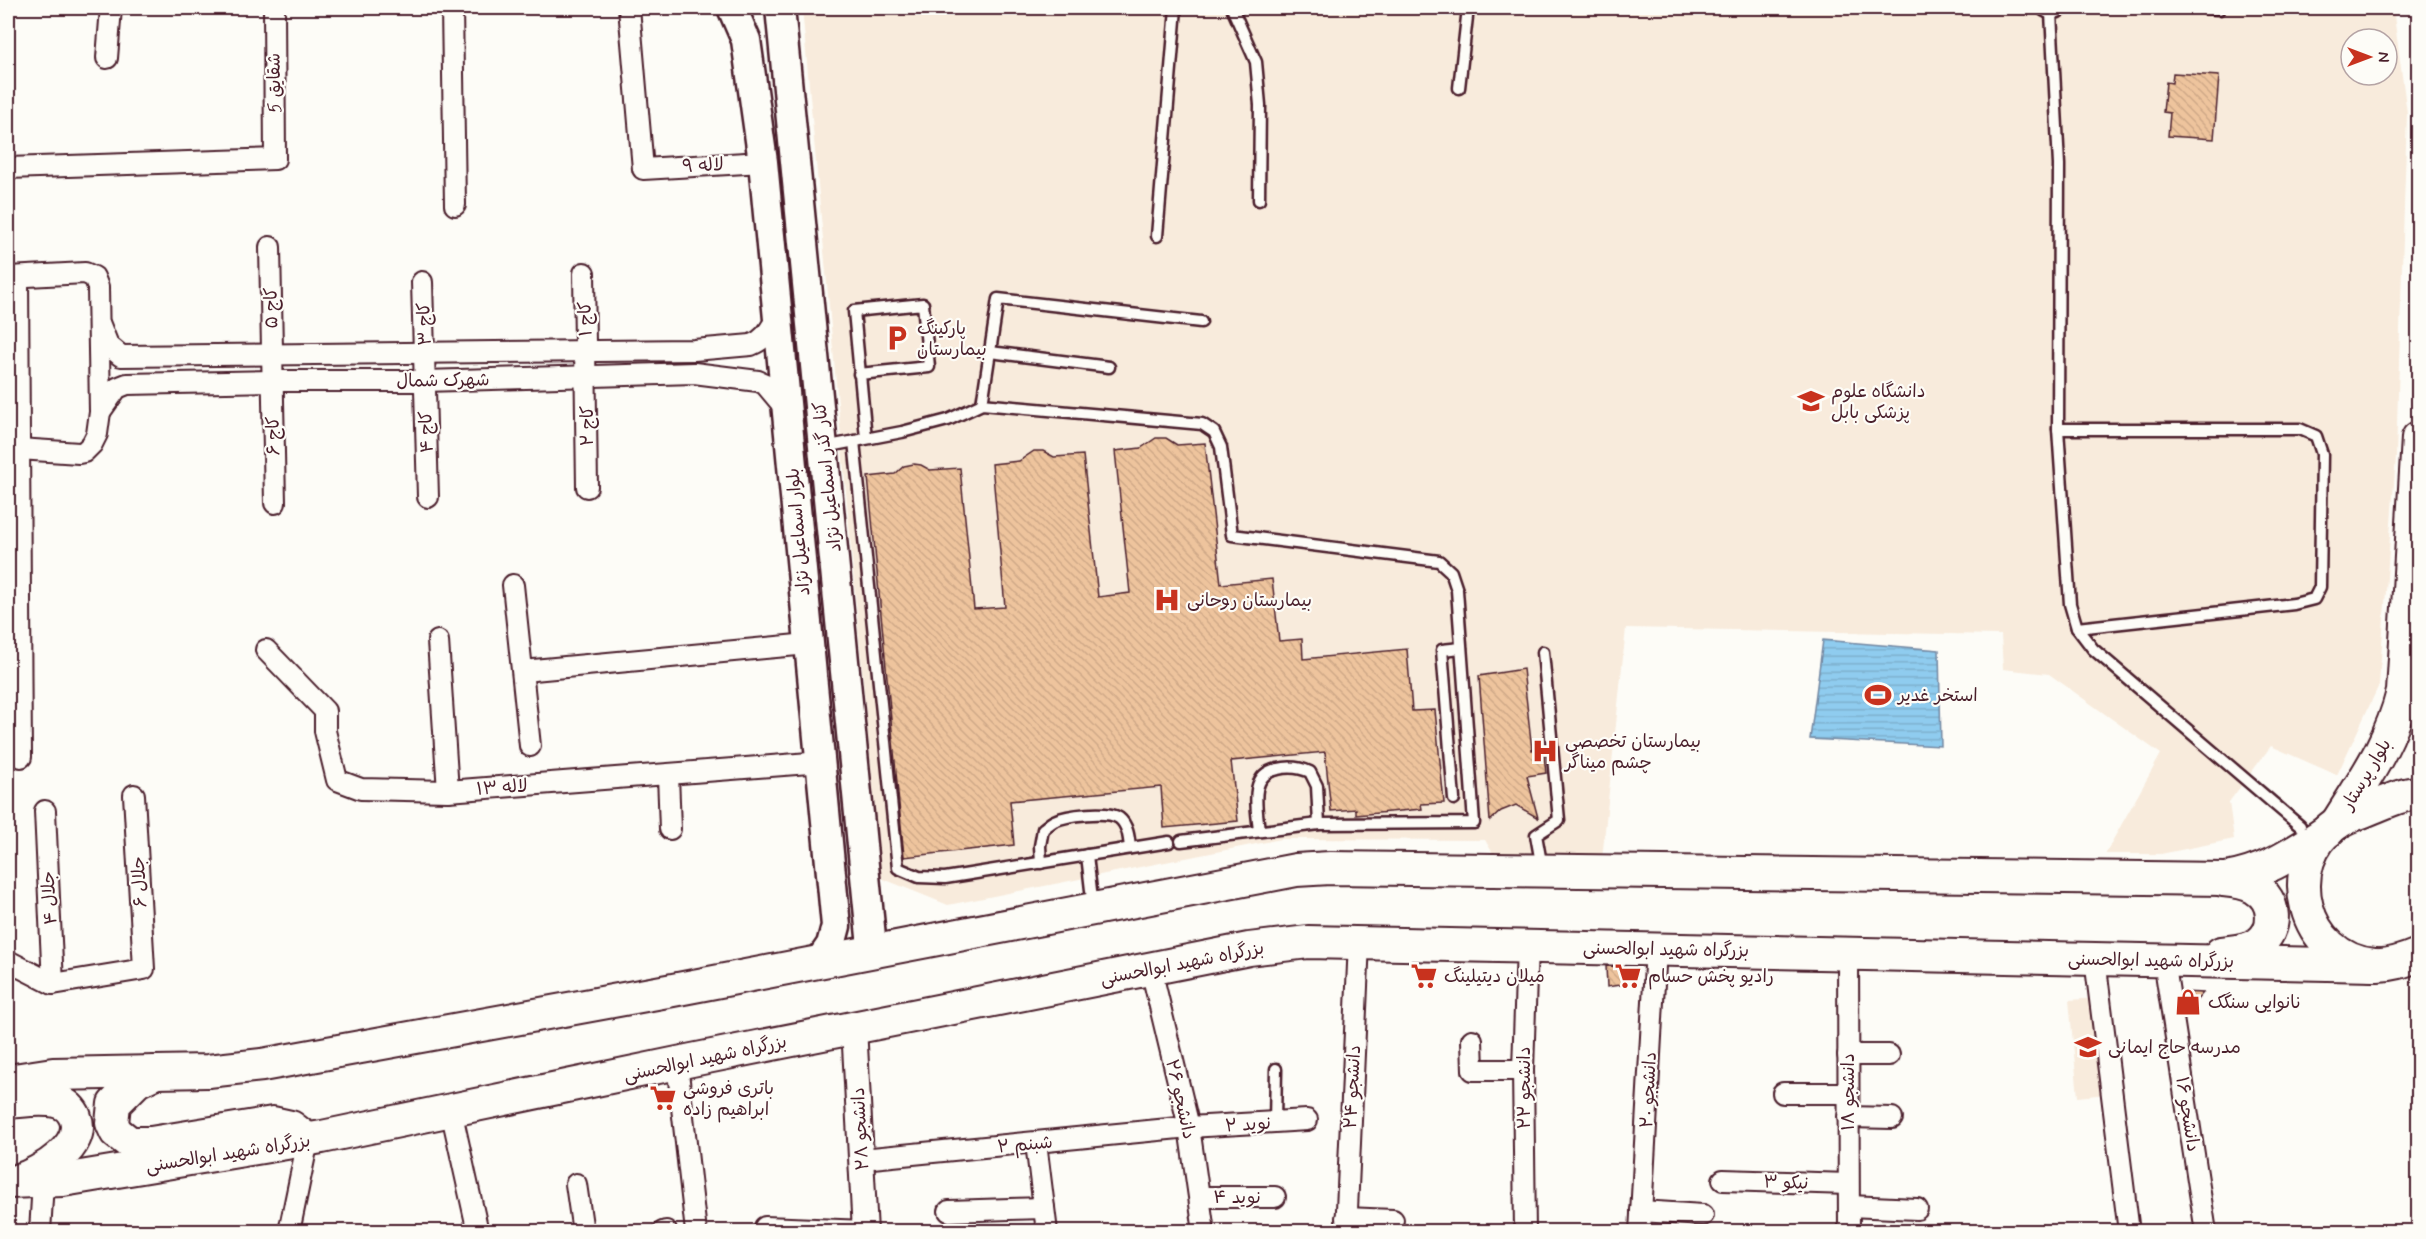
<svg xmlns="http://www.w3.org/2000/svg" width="2426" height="1239" font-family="Mynerve,'Playpen Sans Arabic',sans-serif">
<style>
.built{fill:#f8ebdc;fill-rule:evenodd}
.water{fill:url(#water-rules);stroke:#7387a1;stroke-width:1.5}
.building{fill:url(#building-back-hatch);stroke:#4a1f2b;stroke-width:1.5}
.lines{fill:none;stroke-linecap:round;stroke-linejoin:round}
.service-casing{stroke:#4a1f2b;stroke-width:15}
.minor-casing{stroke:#4a1f2b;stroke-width:24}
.tertiary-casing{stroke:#4a1f2b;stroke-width:28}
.secondary-casing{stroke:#4a1f2b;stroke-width:33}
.primary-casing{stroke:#4a1f2b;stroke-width:36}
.service{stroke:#fdfcf7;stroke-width:10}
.minor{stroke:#fdfcf7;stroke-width:20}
.tertiary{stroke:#fdfcf7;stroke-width:24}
.secondary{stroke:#fdfcf7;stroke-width:28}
.primary{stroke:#fdfcf7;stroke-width:32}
.labels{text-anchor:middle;stroke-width:4.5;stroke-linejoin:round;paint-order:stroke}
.street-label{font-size:18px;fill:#4a1f2b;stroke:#fdfcf7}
.poi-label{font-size:18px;fill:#4a1f2b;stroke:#fdfcf7;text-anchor:start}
</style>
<defs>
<pattern id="water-rules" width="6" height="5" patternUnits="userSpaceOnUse" patternTransform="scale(1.5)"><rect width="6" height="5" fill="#8fccef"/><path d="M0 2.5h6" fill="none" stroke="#7dafcd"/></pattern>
<pattern id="building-back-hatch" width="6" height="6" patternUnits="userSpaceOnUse" patternTransform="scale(1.5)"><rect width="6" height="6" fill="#eec49d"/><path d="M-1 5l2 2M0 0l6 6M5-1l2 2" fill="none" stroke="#cea887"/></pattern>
</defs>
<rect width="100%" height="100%" fill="#fdfcf7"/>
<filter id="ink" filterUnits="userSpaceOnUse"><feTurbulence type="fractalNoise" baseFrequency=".0167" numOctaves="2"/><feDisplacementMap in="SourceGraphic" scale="12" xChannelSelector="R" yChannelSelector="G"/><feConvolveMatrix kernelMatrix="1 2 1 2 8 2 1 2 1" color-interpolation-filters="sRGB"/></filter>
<g filter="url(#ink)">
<g class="built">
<path d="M802,8h1591l14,105 -11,343 -17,229 -42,90 -66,-29 -42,56 5,37 -73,15h-56l56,-100 -112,-80 -46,-5 -2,-34 -375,-7 -24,231 -108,-4 -9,-15 -204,-1 -333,66 -67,-27zM2351,39h36v36h-36z"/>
<path d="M2098,998l8,96 -28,3 -9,-97z"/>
</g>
<path class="water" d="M1823,640l116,10 2,96 -131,-7z"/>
<g class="building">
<path d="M2173,73l46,3 -5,63 -46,-3 2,-23 -7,-1 3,-30 6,1z"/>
<path d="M1156,438h10l11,7 28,-2 16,141 51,-5 7,62 23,-2 1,20 104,-10 5,62 23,-1 9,93 -23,1 1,5 -66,6v-6l-25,2 -6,-59 -94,9 7,60 -74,7 -3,-41 -151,14 4,44 -110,12 -36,-380 27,-3 9,-8 10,-2 7,1 9,5 30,-2 14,141 31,-2 -13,-143 27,-3 15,-10h9l11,6 29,-2 15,142 32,-4 -15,-142 26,-3z"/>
<path d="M1523,669l9,81 11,-3 3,26 -19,3 11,42 -22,-13 -15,6 -11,10 -11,-145z"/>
<path d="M1606,966l19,1 1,17 -19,3z"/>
<path d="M2181,992l22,1 -15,17 -5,-5z"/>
</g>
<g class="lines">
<g class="service-casing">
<g id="service">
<path d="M1232,8l24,54 4,43 -1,95"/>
<path d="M2041,8c7,7 16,7 22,0"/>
<path d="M2204,8l15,1"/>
<path d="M2051,13l8,152 -1,264 12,175 7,24 16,21 207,177"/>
<path d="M1459,88l9,-80"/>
<path d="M1157,236l19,-228"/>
<path d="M990,352l119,15"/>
<path d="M859,374l70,-7 -6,-63 -69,7 12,127"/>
<path d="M982,404l16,-105 203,23"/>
<path d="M2058,429h242l16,7 6,18 -2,133 -6,12 -20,5 -217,24"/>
<path d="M854,441l44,427 21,9 26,1 224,-36"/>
<path d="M824,447l78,-15 46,-12 34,-16 220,20 12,8 7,15 11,88 207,26 12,11 6,18 17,233 -155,1 -138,17"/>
<path d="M1454,799l-12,-149 19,-2"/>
<path d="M1259,831c-2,-23 -11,-57 19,-62 12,-3 21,-2 32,3l7,14 2,38"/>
<path d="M1087,855l6,53"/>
<path d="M1041,863l-1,-17 3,-17c3,-2 7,-6 11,-8 13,-6 53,-11 65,-3 9,7 10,20 11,30"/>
<path d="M1542,868l-6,-33 23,-15 -16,-168"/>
<path d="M1275,1122l1,-53"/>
</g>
</g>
<g class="minor-casing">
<g id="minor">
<path d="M452,8l3,197"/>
<path d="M629,8l14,161 120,-7"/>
<path d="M107,58l4,-50"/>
<path d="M8,168l267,-9 -1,-151"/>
<path d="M270,247l5,256"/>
<path d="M584,273l3,214"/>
<path d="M8,277l77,-4 9,4 4,10 2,125 -3,22 -5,10 -8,8 -5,1 -60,-4"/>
<path d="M18,277l3,480"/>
<path d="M422,282l6,215"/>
<path d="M100,325l8,20 13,11 573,-6 57,-5c14,-5 19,-16 27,-29"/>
<path d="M100,412l17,-24 10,-4 145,-3h153l269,-8 64,8 7,3 21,25"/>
<path d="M513,585l17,161"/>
<path d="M438,641l10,150"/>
<path d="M266,650l59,61v20l12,49 24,9 87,2 374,-29"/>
<path d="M523,671l285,-27"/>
<path d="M668,775l2,54"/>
<path d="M45,811l8,173"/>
<path d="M1848,953l1,279"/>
<path d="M2095,959l34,273"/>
<path d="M2164,960l42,272"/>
<path d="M8,961l45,23 91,-15 -10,-174"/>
<path d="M1151,969l38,158 15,105"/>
<path d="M1472,1040l1,30h50"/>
<path d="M1848,1055h41"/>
<path d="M677,1063l19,169"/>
<path d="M1783,1093h65"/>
<path d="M451,1110l27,122"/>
<path d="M1848,1117l44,1"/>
<path d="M1036,1143l11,89"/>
<path d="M862,1159l327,-32 118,-7"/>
<path d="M1723,1180l125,4"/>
<path d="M576,1184l7,48"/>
<path d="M1200,1197h75"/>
<path d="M1849,1206l68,3"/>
<path d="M949,1211l95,-3"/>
<path d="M1641,1211l62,4"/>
<path d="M1346,1218l47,2"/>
<path d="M40,1232l3,-50"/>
<path d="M289,1232l19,-92"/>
<path d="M663,1232l3,-1"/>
<path d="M765,1232v-5l100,4"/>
<path d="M1346,1232l13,-290"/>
<path d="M1525,1232l-2,-162 4,-125"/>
<path d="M1640,1232l16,-284"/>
</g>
</g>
<g class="tertiary-casing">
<path id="tertiary" d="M854,1027l11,205"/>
</g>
<g class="secondary-casing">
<g id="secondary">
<path d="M732,8l14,32 17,122 73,764 -5,19 -11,16"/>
<path d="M780,8l92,939"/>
</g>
</g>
<g class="primary-casing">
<g id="primary">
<path d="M2418,793c-16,1 -32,9 -47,15 -11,5 -24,8 -34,15 -59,40 -34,136 37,142 16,1 30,-4 44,-10"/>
<path d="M2337,823c28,-45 53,-79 66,-131l15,-254"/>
<path d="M2221,953c12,-2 27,-2 37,-9 20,-14 18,-44 -3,-56 -9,-6 -21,-7 -32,-8"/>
<path d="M156,1072l-19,9 -23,23 -2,19 4,9 14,11h21l122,-20 18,4 17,13"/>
<path d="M8,1081l45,-7 155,-3 54,-6 411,-75 623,-120 34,-2 895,11c39,-5 70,-27 103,-48"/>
<path d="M8,1102c15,-1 36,-5 51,0 7,2 13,8 16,15 12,29 -34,56 -56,63"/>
<path d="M8,1182l55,-2 259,-43 370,-77 557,-111 59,-7 1067,23"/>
</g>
</g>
<use href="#service" class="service"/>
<use href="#minor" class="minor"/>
<use href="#tertiary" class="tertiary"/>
<use href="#secondary" class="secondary"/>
<use href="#primary" class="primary"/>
</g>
</g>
<defs>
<g id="parking-bare" transform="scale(2.07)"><path d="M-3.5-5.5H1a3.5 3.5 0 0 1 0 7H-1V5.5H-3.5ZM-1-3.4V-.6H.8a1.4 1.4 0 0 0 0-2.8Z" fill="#c8321e" stroke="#fdfcf7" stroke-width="2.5" paint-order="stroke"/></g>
<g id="university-bare" transform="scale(2.07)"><path d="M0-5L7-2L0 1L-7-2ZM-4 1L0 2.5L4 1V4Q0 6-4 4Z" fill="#c8321e" stroke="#fdfcf7" stroke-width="2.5" paint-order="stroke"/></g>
<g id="hospital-bare" transform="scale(2.07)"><path d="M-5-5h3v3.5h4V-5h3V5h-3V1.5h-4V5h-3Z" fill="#c8321e" stroke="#fdfcf7" stroke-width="2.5" paint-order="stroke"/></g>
<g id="stadium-bare" transform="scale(2.07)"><path d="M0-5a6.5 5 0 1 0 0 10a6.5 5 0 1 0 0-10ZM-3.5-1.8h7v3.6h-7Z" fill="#c8321e" stroke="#fdfcf7" stroke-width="2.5" paint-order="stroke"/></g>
<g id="supermarket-bare" transform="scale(2.07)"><path d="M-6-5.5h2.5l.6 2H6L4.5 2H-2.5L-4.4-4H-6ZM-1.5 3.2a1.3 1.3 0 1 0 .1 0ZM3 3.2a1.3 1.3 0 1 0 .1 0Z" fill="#c8321e" stroke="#fdfcf7" stroke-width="2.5" paint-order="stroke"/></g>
<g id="shop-bare" transform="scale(2.07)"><path d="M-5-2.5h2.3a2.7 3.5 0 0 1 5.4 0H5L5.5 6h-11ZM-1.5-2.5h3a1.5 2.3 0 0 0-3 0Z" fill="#c8321e" stroke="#fdfcf7" stroke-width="2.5" paint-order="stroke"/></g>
<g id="school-bare" transform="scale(2.07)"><path d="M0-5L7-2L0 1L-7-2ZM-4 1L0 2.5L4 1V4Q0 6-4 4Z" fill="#c8321e" stroke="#fdfcf7" stroke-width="2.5" paint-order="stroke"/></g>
</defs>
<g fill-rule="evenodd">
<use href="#parking-bare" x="897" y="338"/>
<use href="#university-bare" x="1811" y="401"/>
<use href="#hospital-bare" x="1167" y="600"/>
<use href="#stadium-bare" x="1878" y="695"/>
<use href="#hospital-bare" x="1545" y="751"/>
<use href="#supermarket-bare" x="1424" y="976"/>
<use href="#supermarket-bare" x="1628" y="976"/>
<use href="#shop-bare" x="2188" y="1002"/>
<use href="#school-bare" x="2088" y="1047"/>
<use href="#supermarket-bare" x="663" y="1098"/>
</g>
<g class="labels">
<g class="street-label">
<text transform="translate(274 83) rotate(-91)" y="6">شقايق 5</text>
<text transform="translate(703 165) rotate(-3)" y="6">لاله ۹</text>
<text transform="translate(271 308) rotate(-91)" y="6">کاج ۵</text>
<text transform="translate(585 319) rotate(-92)" y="6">کاج ۱</text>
<text transform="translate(424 324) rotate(-92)" y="6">کاج ۳</text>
<text transform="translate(443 380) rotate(-1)" y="6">شهرک شمال</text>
<text transform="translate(587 426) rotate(-90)" y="6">کاج ۲</text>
<text transform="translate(426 432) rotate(-92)" y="6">کاج ۴</text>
<text transform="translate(273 436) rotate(-91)" y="6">کاج ۶</text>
<text transform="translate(827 477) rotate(-96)" y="6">کنار گذر اسماعیل نژاد</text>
<text transform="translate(798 532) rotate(-95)" y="6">بلوار اسماعیل نژاد</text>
<text transform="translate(2366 774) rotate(-59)" y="6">بلوار پرستار</text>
<text transform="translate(502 787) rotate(-4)" y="6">لاله ۱۳</text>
<text transform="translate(139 882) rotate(-93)" y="6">جلال ۶</text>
<text transform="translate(49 898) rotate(-93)" y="6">جلال ۴</text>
<text transform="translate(1666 949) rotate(1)" y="6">بزرگراه شهید ابوالحسنی</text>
<text transform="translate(2151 960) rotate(1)" y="6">بزرگراه شهید ابوالحسنی</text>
<text transform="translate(1182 963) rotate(-11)" y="6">بزرگراه شهید ابوالحسنی</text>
<text transform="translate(705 1058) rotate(-12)" y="6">بزرگراه شهید ابوالحسنی</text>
<text transform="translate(1352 1087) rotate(-87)" y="6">دانشجو ۲۴</text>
<text transform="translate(1524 1088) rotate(-90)" y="6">دانشجو ۲۲</text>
<text transform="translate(1648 1090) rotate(-87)" y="6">دانشجو ۲۰</text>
<text transform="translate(1848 1092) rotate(-90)" y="6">دانشجو ۱۸</text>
<text transform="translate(1181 1099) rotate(77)" y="6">دانشجو ۲۶</text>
<text transform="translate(2188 1114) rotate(81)" y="6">دانشجو ۱۶</text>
<text transform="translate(1248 1124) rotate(-4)" y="6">نوید ۲</text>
<text transform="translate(860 1129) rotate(-93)" y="6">دانشجو ۲۸</text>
<text transform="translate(1025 1144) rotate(-5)" y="6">شبنم ۲</text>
<text transform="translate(228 1153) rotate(-9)" y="6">بزرگراه شهید ابوالحسنی</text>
<text transform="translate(1786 1182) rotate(2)" y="6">نیکو ۳</text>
<text x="1237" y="1203">نوید ۴</text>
</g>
<g class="poi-label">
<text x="917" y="334">پارکینگ<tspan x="917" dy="21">بیمارستان</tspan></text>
<text x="1831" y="397">دانشگاه علوم<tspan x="1831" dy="21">پزشکی بابل</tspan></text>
<text x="1187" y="606">بیمارستان روحانی</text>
<text x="1898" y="701">استخر غدیر</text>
<text x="1565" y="747">بیمارستان تخصصی<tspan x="1565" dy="21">چشم میناگر</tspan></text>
<text x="1444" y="982">میلان دیتیلینگ</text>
<text x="1648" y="982">رادیو پخش حسام</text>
<text x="2208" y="1008">نانوایی سنگک</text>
<text x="2108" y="1053">مدرسه حاج ایمانی</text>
<text x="683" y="1094">باتری فروشی<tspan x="683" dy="21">ابراهیم زاده</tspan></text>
</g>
</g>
<rect width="2426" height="1239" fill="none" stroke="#fdfcf7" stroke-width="30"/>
<rect x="15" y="15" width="2396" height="1209" fill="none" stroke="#4a1f2b" stroke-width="2" filter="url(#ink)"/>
<g transform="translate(2369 57) rotate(90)"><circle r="28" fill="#fdfcf7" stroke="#b5a4a5" stroke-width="1.5"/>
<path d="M0-4.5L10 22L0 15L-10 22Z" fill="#c8321e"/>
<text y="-9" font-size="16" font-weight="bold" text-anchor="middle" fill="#4a1f2b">N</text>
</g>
</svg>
